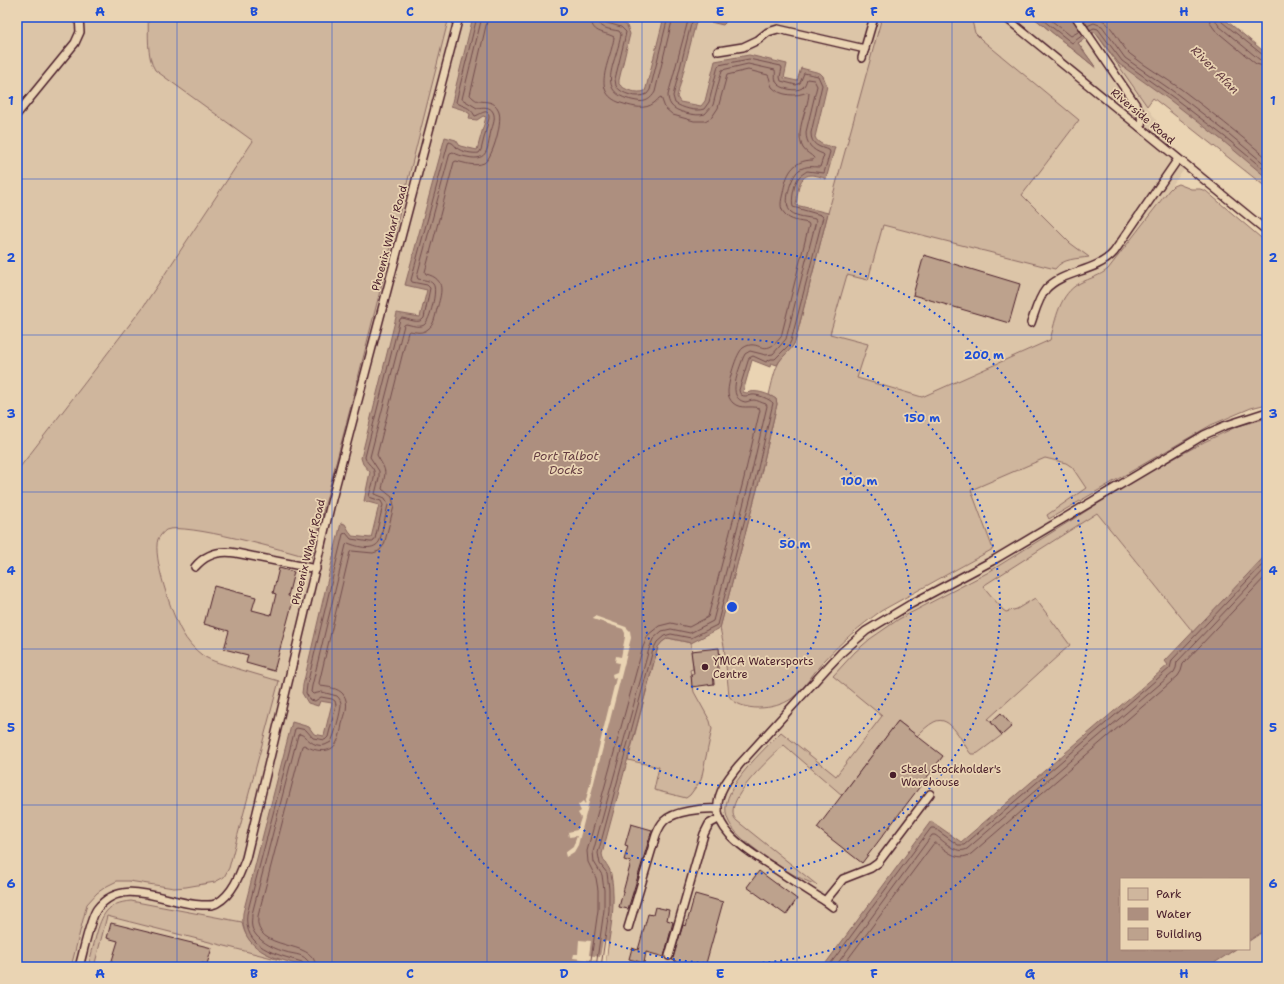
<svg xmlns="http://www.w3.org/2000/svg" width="1284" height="984" font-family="'Shantell Sans',sans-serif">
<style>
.built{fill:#dcc5a8}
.green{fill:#cfb69d;stroke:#8c6a64}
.water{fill:#ad8f7f;stroke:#85625d}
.pier{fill:#ead4b3}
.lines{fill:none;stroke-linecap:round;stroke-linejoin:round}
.shore{stroke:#724c4d;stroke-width:1}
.building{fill:#bda28d;stroke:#4a1f2b}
.service-casing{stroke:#4a1f2b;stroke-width:10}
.service{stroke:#ead4b3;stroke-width:7}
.grid{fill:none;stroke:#1d4ed8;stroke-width:1;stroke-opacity:0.55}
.ring{fill:none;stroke:#1d4ed8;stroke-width:2;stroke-dasharray:2 4}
.poi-dot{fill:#4a1f2b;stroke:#ead4b3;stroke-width:1.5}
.labels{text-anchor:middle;stroke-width:3.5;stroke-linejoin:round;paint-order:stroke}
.street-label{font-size:11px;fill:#4a1f2b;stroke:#ead4b3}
.poi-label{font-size:11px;fill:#4a1f2b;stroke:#ead4b3;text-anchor:start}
.water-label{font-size:12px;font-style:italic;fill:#633b40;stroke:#ead4b3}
.centre{fill:#1d4ed8;stroke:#ead4b3;stroke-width:2}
.ring-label{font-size:12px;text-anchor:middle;font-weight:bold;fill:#1d4ed8;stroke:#ead4b3;stroke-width:3.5;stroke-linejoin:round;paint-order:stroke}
.neatline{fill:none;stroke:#1d4ed8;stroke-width:1.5}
.grid-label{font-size:13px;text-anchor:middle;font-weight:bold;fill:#1d4ed8}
</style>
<rect width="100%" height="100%" fill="#ead4b3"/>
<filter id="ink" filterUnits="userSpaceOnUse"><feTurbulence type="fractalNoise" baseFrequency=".025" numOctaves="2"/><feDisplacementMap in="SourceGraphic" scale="8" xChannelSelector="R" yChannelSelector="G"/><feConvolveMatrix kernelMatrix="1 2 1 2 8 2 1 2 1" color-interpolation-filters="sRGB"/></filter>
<g filter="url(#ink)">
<g class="built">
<path d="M17,17h456l-22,89 13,4 6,4 -1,4 14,-2h3l-9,34 -17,-4 -54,139 21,4 -8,29 -21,-5 -35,151 7,8 9,33 -8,34 -19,-3 -7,-12h-4l-38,161 -1,8 18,8 12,2 -8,33 -10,-2 -22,-11 -49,190 -1,9 61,44v1h-286z"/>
<path d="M599,17h65l-19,74 -6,2 -15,-5 -5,-4v-4l11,-46 -3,-8 -4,-3z"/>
<path d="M726,17h307l62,49 -17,-23 17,-11 24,32 37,56v13l34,29 -82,107 -5,5 -19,7 -23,21 -11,38 -128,57 -129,-36 35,-148 -32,-8 3,-20 5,-7 5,-3h3l14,3 1,-33 -11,-4 -1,-7 12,-48 -7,-13 -4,-1 -15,-4 -4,13 -13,-3 3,-14 -41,-8 -31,5 -10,40 -4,5 -21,-4 -3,-5 19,-75 2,-2h4l21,5z"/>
<path d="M946,433l120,30 6,4 14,21 -5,13 -32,18 7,11 41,-17 96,119 -28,29 3,3 -207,178 -29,-21 -109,146h-218l8,-56 -2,-40 -7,-9 -2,-8 55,-202 34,-9 29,-15 4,18 3,45 4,7 11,8 14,2 24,-3 12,-6 34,-30 30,-29 55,-36 31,-26 51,-29z"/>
<path d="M1267,929v38h-59l28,-18h13v-9z"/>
</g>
<g class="green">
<path d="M148,17h301l-97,385 -41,156c-25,-7 -126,-36 -145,-28 -3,2 -6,6 -8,9 -6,18 14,76 24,93 5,9 12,17 20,23 10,7 22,9 33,13 15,4 29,9 44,13l-50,187 -5,9 -9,5 -29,5 -12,1 -45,-7h-12l-10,5 -10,7 -10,11 -16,63h-54v-496l126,-164 110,-166 -98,-71c-9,-14 -6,-37 -7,-53z"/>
<path d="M882,17h89l4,16 7,7 97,80 -57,75 48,48 19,14c-12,2 -26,1 -34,12l-172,-44 -15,55 -21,-5 -17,59 38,10 -11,34 65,19 128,-57c6,-21 9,-46 30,-57 10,-5 20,-7 28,-14l61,-79 4,-4 5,-2 13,5h9l6,2 61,52v161l-16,4 -40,17 -162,94 -2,-4 39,-27 -14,-21 -6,-4 -21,-5 -74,32 22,59 -112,62c-21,15 -39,30 -56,49 -11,11 -21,30 -34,39 -16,11 -50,14 -62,-3l-5,-50 -4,-18 39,-146 18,-78 -1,-5 -7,-4c3,-11 5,-26 12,-36 4,-6 10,-10 14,-17l33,-129z"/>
<path d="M1033,17h85l149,124v47l-114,-90 -6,8 -52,-74 -17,11 18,25z"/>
<path d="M1267,418v136l-74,78 -96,-119 -114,73 20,24 3,2 11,-3 18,-11 35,47 -82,74 14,16 -24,18 -3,1h-4c-8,-9 -20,-41 -37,-32 -6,3 -12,9 -17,14l-19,-15 -56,74 -58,-50c-12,12 -66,59 -47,76l80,64c-21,-7 -40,-20 -58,-33 -13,-10 -30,-22 -33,-39 -4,-26 39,-64 55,-81l55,44 46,-60 -49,-40 22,-24 15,-13 29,-20 88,-46 155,-97 62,-34 34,-16z"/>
<path d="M668,638l23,5 2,26 -3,1 4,22 16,29 2,8 -11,51 -11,15 -4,3 -32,-8 5,-23 -31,-7 30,-113 4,-5z"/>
<path d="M131,901l111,21c3,21 21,30 38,38l-173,-44 -13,51h-6c3,-10 5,-21 8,-31 6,-22 11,-33 35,-35z"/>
</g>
<g class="water">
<path d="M473,17h126l24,6 4,3 3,8 -11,46v4c5,6 18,10 26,7l1,-3 18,-71h62l-1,6 -2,2 -21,-5h-3l-3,2 -19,75 3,5 21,4 4,-5 10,-40 34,-6 38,9 -3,14 13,3 4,-13 19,5 3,3 4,10 -12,51c3,8 13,9 20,10l-9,32c-4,-2 -10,-4 -15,-4 -14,1 -13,20 -15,30l32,8 -33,129c-4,9 -13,14 -18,23l-6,-2 -1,4 -18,-7 -9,32 4,1c8,-4 22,1 29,6l1,5 -18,78 -39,146 -29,15 -23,-5 -6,4 -4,5 -56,207c1,8 8,13 9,20 6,31 -2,62 -6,93h-302v-1c-29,-8 -64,-16 -60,-53l49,-191 17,5 5,7 10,2 8,-33 -12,-2 -2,5 -10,-3 -6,-10 1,-8 38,-162 4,1 7,12 19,2 8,-33 -15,-4 6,-29 -7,-8 -2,-6 36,-145 23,4 7,-27 -22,-5 40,-148 11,3 4,6 17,4 9,-33 -3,-1 -6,4 -8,-1 1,-5 -6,-4 -13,-4z"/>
<path d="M1033,17h189l45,37v124l-44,-37 -52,-40 -52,-37 -24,-32 -17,11 18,25z"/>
<path d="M1267,554v375l-18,12v-62h-128v70h115l-28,18h-385l108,-146 30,21 207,-177 -3,-4z"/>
</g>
<g class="pier">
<path d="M595,616l31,11 4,4 1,7 -53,207 -4,7 -8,5 -1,-4 8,-6 4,-11 -8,1 -1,-5 9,-2 4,-12 -3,-5 3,-2 -3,-6 5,-4 2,3 31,-126 -3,1 -1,-5 5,-2 2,-9 -4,-1 1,-6 5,1 4,-20v-4l-2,-4 -30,-10z"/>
<path d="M579,940l12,1 -2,14 11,2 3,-16 5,1 -2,20 -33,-4 1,-4h4z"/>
</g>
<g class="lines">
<g class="shore">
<path d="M597,17c1,12 12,12 22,14l2,3c-4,29 -29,60 16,67 8,2 14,-2 18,-9l18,-75"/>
<path d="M602,17l2,5 17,5 5,5 -2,10 -9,37 1,7c5,8 22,13 31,8l3,-4 18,-73"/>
<path d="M1039,17l33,26 11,-8"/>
<path d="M1047,17l24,19 9,-5"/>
<path d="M1209,17l1,6 5,7 41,34 11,3"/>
<path d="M1215,17l1,4 3,5 41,34 7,1"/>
<path d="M1220,17l2,5 41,33 4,1"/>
<path d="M1084,21c23,-15 33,22 46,33 16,13 34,23 51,35 29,22 58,45 86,69"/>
<path d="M1087,26l7,-3 8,3 23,32 52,36 52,40 38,32"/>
<path d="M1090,30l4,-2 4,1 24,32 52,37 51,39 42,35"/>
<path d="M305,967l-3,-5c-26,-8 -59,-14 -55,-48l48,-185 2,-1 9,2 7,8 12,2 3,-3 8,-32 -1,-4 -3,-2 -11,-2 -6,4 -5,-1 -4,-7 1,-8 36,-151 3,-1 5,6 19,3h3l2,-3 8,-34 -2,-4 -12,-4c1,-8 7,-18 5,-26 -2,-6 -8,-8 -9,-14l35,-138 2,-1c7,1 17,7 22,0l6,-30 -3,-3 -15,-3 -1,-2 37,-136 1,-2c5,1 5,3 8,6 4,4 17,6 22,5l2,-3 8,-32c0,-12 -9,-3 -14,-2 -6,-11 -11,-8 -19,-14l21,-85"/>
<path d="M310,967c-1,-3 -1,-6 -4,-8 -4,-5 -14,-5 -20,-7 -12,-3 -31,-12 -34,-25 -1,-4 0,-8 0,-13l46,-179 2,-1c7,2 12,14 25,11 2,-1 4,-2 6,-3 3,-5 10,-31 10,-37 0,-4 -1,-6 -4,-9l-15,-4 -9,2 -2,-2 1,-6 34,-141 2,-2c10,4 27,9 32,-3l8,-35 -3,-7 -10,-4 4,-16v-7l-9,-14 34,-132 2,-1c5,1 13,4 18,1 6,-4 14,-36 9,-41 -3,-4 -10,-4 -15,-5l-1,-3 33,-123 3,-1c4,3 9,4 14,5 22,5 20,-9 24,-26 2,-6 5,-13 2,-19 -3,-6 -10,-5 -16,-4l-15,-9 20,-82"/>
<path d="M316,967c-1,-30 -63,-13 -58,-51l44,-170 2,-1c10,6 27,10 33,-3 3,-5 4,-12 5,-18 3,-9 8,-21 1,-30 -5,-6 -15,-7 -23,-8l-1,-3 31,-131 2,-1 21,2 6,-2 5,-6 10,-39 -2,-9 -10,-8c4,-20 5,-16 -5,-34l31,-123 2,-1c6,1 12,3 18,-2 6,-4 7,-12 9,-20 4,-15 10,-30 -11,-35l-1,-2 29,-110 2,-1c9,2 19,6 28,2 9,-5 20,-45 14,-54 -4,-8 -11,-7 -19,-8 -3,0 -7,-4 -9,-6l18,-78"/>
<path d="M590,967l8,-57v-20l-2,-12 -8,-16 -1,-11 56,-204 5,-12 11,-9 12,-3 18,4 19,-10 36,-139 16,-68 -1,-2c-9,-3 -18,2 -26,-5 -3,-3 -5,-7 -5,-11 0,-9 8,-39 15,-44 16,-11 20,12 38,-11l28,-112 -1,-2c-8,-2 -18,-2 -23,-9 -6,-6 -4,-13 -2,-21 3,-18 9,-33 30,-33l1,-2c-3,-4 -8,-5 -11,-10 -9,-17 5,-38 6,-55l-2,-1c-10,5 -27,4 -35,-5 -2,-4 -2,-9 -4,-12l-20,-5 -21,5 -9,33 -6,9 -7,4h-11l-21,-6 -8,-7 -4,-11c-3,1 -4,4 -7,6 -9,7 -20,4 -30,1 -36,-10 -13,-42 -10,-67 -11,-6 -23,-3 -23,-20"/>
<path d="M596,967l8,-57v-20l-2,-15 -8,-13 -1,-10 56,-203 4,-10 9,-8 9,-2 19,4 23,-12 37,-142 17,-73 -1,-2c-4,-1 -9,-4 -12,-4 -4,0 -6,2 -9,2 -19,-4 -6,-32 -2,-44l2,-4 5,-3 16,4 7,-1 13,-15 30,-118 -1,-2c-7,-2 -18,-2 -24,-7 -9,-7 0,-36 8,-42 8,-5 13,-3 21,-3l4,-12 -1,-1c-11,-4 -17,-10 -17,-22l11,-46 -3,-6 -7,-1c-1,3 -2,7 -5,9 -5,4 -21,1 -25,-5 -3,-4 -1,-9 -2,-13l-27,-6 -26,6 -9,35 -8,9c-8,3 -30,-2 -34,-9 -2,-3 -3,-6 -3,-10l21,-78"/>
<path d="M601,967l8,-56v-22l-2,-16 -7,-9 -2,-11 55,-203 4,-8 7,-6 7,-2 20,4 26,-13 38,-144 18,-78c-3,-4 -16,-9 -21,-8 -6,1 -12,3 -13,-5l10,-32 4,-2 13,6 5,-3h4l14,-14 2,-4 32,-124 -2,-2 -28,-8c-2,-7 1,-24 6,-30 2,-2 5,-4 8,-6l17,2 6,-21 -1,-2c-10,-3 -18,-5 -18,-17l11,-48 -4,-9 -14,-3 -4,10 -4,2 -15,-4 -1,-4 2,-9 -1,-2 -32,-7 -30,6 -1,1 -9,36 -5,7c-8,3 -22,-1 -29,-6l-2,-7 18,-72 5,-7"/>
<path d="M828,967l103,-139h3l24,17h6l206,-177 2,-8 95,-100"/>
<path d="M835,967l97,-132h3c9,6 21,20 32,14l207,-177 2,-4 1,-6 90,-95"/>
<path d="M842,967l92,-124h2c11,8 21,19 35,11l207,-178 3,-5 2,-7 84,-89"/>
</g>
</g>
<g class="building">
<path d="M924,255l96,29 -11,39 -96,-28z"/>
<path d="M279,568l15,4 -6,24 6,1 -20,74 -28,-8 2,-8 -24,-6 5,-18 -25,-7 10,-38 42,11 -4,13 19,5 5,-21 -3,-1z"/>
<path d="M719,648l1,13 -2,1v9l-5,1 1,12 -22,3 -1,-13h3l-3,-23z"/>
<path d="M1001,713l11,13 -10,9 -11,-13z"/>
<path d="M898,721l45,35 -81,107 -45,-35z"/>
<path d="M631,824l21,6 -24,79 -9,-2 12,-45 -7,-2 4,-14 -3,-1z"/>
<path d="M759,871l38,28 -11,16 -39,-28z"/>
<path d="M695,894l28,8 -18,65h-31l2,-6 -4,-1 11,-35 3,1z"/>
<path d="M655,907l14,3 -2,10 6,2 -9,35 -18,-5 -2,11 -15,-4 3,-11 6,2 10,-36 5,1z"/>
<path d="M111,923l101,25 -5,16 -6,-1 -1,4h-90l8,-26 -11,-3z"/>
</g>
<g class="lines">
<g class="service-casing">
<g id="service">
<path d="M1005,17l262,214"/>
<path d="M1076,17l60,88c4,7 8,14 4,22"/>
<path d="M718,51l25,-4 15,-7 10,-8 10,-3 87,20"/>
<path d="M862,58l12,-41"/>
<path d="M17,114l58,-71 5,-11 -1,-15"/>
<path d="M1031,323c4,-11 7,-24 15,-34 17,-19 50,-16 68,-37l64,-93"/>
<path d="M195,567c11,-13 24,-17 41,-14l80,16"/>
<path d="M930,794l-52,69 -7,5 -28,11 -18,22c-18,-11 -36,-23 -54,-35 -14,-9 -30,-19 -41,-31 -6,-7 -12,-16 -12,-24 -2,-18 11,-34 21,-46l87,-96 16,-17 24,-21 45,-27 81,-43 212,-126 20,-9 43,-14"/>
<path d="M825,901l8,6"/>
<path d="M628,928l28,-93c2,-5 4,-10 8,-14 10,-10 39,-13 54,-12"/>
<path d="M669,956l35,-122 5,-10 11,-6"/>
<path d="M79,967c4,-13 11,-49 18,-58 27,-36 72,-3 106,-4 5,0 10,1 14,-2 16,-9 23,-29 29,-45l85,-355 128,-486"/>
</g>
</g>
<use href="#service" class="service"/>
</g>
</g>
<path class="grid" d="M177,17v950M332,17v950M487,17v950M642,17v950M797,17v950M952,17v950M1107,17v950M17,179h1250M17,335h1250M17,492h1250M17,649h1250M17,805h1250"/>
<g class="ring">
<circle cx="732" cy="607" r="89"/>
<circle cx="732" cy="607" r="179"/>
<circle cx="732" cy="607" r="268"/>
<circle cx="732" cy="607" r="357"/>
</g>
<g class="poi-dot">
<circle cx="705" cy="667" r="4"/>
<circle cx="893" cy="775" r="4"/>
</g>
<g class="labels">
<g class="street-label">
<text transform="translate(1143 116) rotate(40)" y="4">Riverside Road</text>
<text transform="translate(389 238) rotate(-75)" y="4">Phoenix Wharf Road</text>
<text transform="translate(308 552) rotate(-76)" y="4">Phoenix Wharf Road</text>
</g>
<g class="poi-label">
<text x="713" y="665">YMCA Watersports<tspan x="713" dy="13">Centre</tspan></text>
<text x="901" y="773">Steel Stockholder's<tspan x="901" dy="13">Warehouse</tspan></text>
</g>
<g class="water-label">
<text transform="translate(1215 70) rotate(45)" y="4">River Afan</text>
<text x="566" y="460">Port Talbot<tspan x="566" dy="14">Docks</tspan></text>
</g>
</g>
<circle cx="732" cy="607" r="6" class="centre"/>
<g class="ring-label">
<text x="984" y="359">200 m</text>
<text x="922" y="422">150 m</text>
<text x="859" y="485">100 m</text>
<text x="795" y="548">50 m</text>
</g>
<rect width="1284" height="984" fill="none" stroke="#ead4b3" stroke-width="44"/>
<rect x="1120" y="878" width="130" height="72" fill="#ead4b3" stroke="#aa8c7d"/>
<rect x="1128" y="888" width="20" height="12" fill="#cfb69d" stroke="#aa8c7d"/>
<text x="1156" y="898" font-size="12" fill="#4a1f2b">Park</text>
<rect x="1128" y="908" width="20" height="12" fill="#ad8f7f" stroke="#aa8c7d"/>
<text x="1156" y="918" font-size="12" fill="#4a1f2b">Water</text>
<rect x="1128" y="928" width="20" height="12" fill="#bda28d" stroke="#aa8c7d"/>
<text x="1156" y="938" font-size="12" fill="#4a1f2b">Building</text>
<rect x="22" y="22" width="1240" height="940" class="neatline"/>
<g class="grid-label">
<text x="100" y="16">A</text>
<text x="254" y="16">B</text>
<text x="410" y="16">C</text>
<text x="564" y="16">D</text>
<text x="720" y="16">E</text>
<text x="874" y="16">F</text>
<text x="1030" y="16">G</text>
<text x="1184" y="16">H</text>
<text x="11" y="105">1</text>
<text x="1273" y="105">1</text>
<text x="11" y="262">2</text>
<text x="1273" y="262">2</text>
<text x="11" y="418">3</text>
<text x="1273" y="418">3</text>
<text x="11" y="575">4</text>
<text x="1273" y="575">4</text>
<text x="11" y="732">5</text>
<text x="1273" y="732">5</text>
<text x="11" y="888">6</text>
<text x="1273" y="888">6</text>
<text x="100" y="978">A</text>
<text x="254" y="978">B</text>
<text x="410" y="978">C</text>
<text x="564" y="978">D</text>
<text x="720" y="978">E</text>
<text x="874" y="978">F</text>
<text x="1030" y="978">G</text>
<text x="1184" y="978">H</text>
</g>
</svg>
